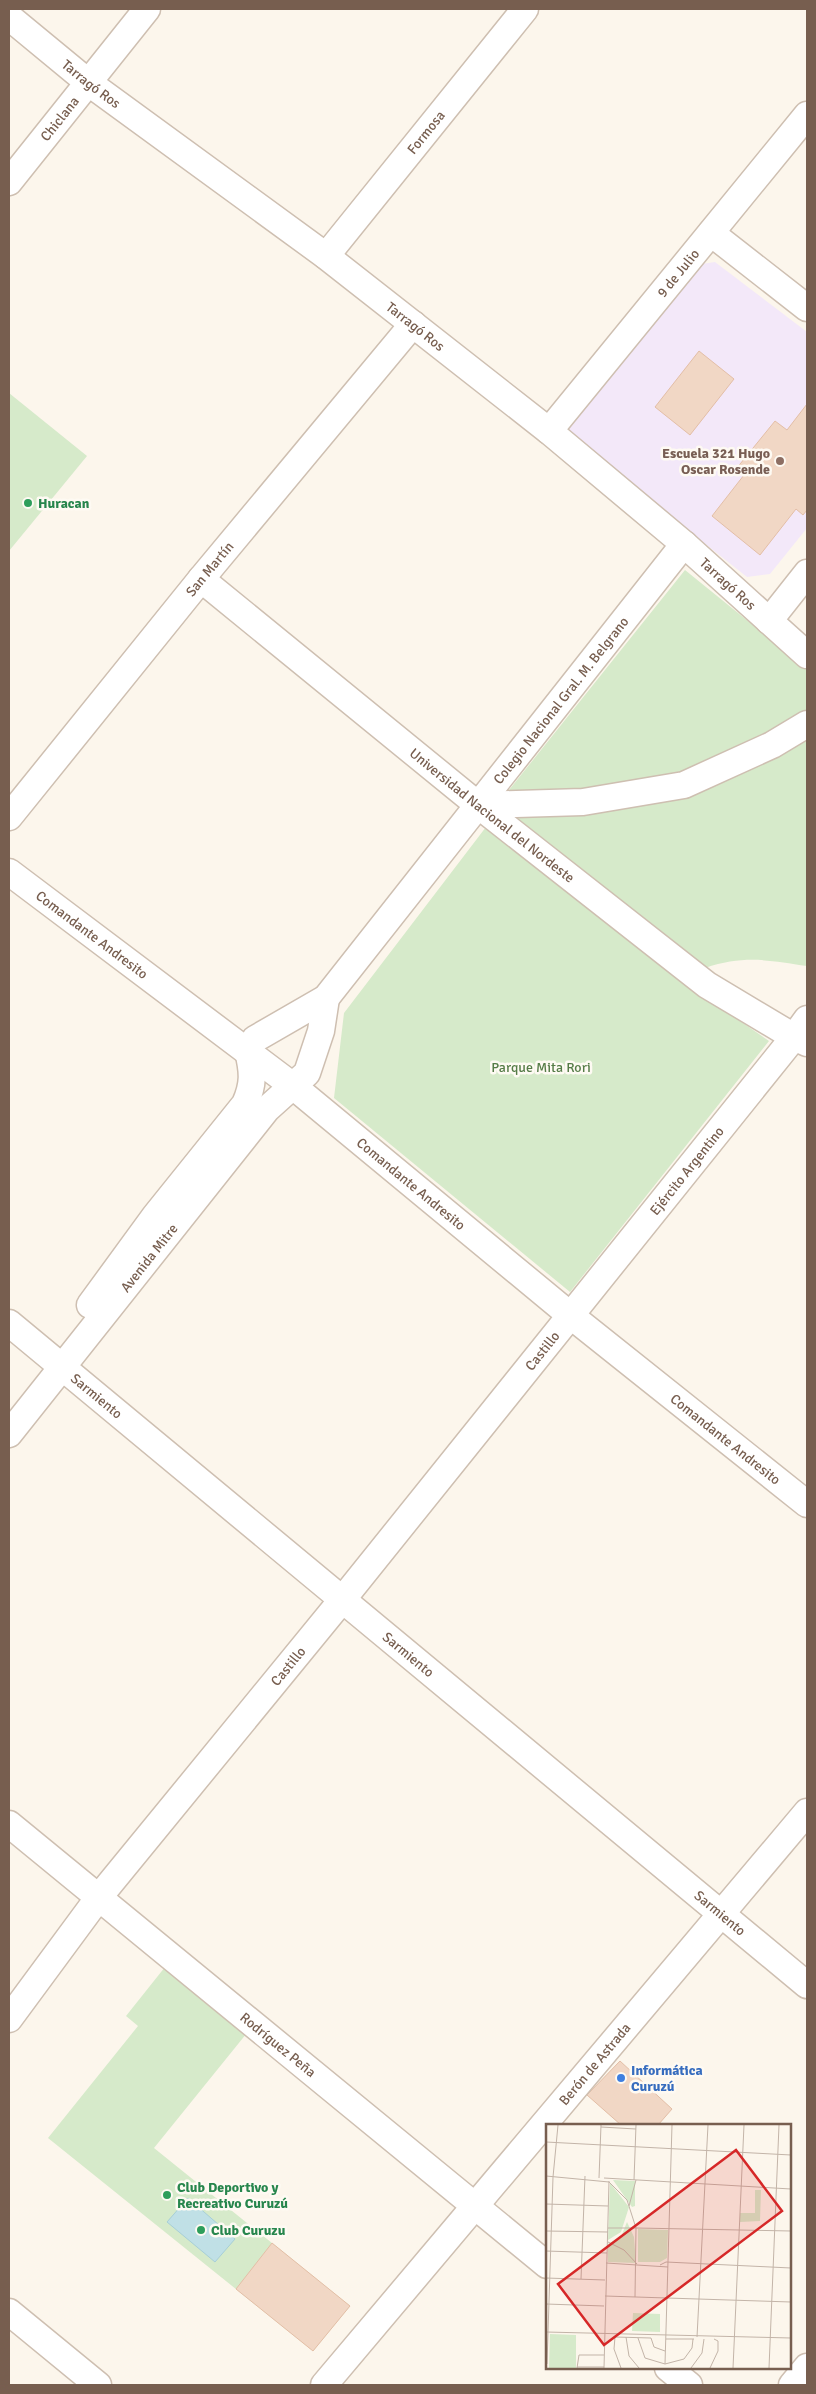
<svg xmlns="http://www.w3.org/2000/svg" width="816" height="2394" font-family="Signika,sans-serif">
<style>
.education{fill:#f3e8f9}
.green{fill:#d6eaca}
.water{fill:#c0e0e6;stroke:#a7cfd7}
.building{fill:#f1d7c5;stroke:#e3bea6}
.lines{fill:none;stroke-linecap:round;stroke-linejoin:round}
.minor-casing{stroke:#cebfb1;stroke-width:29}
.minor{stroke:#fff;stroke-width:26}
.education-dot{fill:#8d6e63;stroke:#fefaf3;stroke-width:2}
.leisure-dot{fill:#2e9e5b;stroke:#fefaf3;stroke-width:2}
.shop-dot{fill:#3f7fe0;stroke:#fefaf3;stroke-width:2}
.labels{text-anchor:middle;stroke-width:5;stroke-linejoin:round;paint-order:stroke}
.street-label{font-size:14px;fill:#775e4f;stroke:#fefaf3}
.education-label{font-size:14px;font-weight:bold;fill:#785e54;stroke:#fefaf3;text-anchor:end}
.leisure-label{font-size:14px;font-weight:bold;fill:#27864d;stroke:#fefaf3;text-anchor:start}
.park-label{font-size:14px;fill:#557c47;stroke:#fefaf3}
.shop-label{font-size:14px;font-weight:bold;fill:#366cbe;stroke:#fefaf3;text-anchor:start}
.inset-road{fill:none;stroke:#c3b4a8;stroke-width:1}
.view{fill:#d62828;fill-opacity:0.15;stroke:#d62828;stroke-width:2.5}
.inset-edge{fill:none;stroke:#775e4f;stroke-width:2.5}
</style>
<rect width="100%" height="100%" fill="#fcf6ec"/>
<path class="education" d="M715,262l92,70v196l-37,46 -23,3 -179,-142 4,-18 130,-153z"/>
<g class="green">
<path d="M9,393l78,63 -78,95z"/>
<path d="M685,570l122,99v297c-39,-6 -63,-11 -102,2l-208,-163z"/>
<path d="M486,827l202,158 81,56 -199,251 -236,-194 10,-85z"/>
<path d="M169,1962l82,66 -97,120 196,158 -37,45 -265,-213 90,-112 -12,-10z"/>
</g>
<path class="water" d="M188,2198l47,41 -20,23 -48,-40z"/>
<g class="building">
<path d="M699,351l35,28 -44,56 -35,-28z"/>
<path d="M807,404v106l-4,5 -7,-6 -36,46 -48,-39 32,-41 -8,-6 39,-48 12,9z"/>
<path d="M620,2061l52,48 -14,16h-37l-34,-30z"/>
<path d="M272,2243l78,63 -37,45 -77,-62z"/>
</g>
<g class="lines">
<g class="minor-casing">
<g id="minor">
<path id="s1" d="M9,17l80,66 237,173 223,175 135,113 123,111"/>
<path id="s2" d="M9,182l138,-173"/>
<path d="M711,233l96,75"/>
<path id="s3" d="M326,256l199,-247"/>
<path id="s4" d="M549,431l258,-316"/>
<path id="s5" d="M201,579l277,226 229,180 87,52 13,-18"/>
<path d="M769,621l38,-48"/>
<path d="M478,805l105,-3 101,-17 88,-40 35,-21"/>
<path id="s6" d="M9,817l192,-238 212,-255"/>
<path id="s7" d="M9,872l284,214 277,229 237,189"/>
<path id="s8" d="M248,1051l7,-12 71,-41 358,-454"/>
<path d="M90,1305l65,-89 90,-112c9,-20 8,-32 3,-53"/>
<path id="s9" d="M9,1323l798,662"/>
<path id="s10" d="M9,1434l258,-325 40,-36 14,-42 5,-33"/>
<path id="s11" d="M9,1824l538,441"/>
<path id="s12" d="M9,2019l90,-122 243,-297 452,-563 13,6"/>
<path d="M9,2312l89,73"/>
<path d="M668,2368l21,17"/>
<path id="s13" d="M324,2385l483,-573"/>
<path d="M792,2385l15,-18"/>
</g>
</g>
<use href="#minor" class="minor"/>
</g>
<circle class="education-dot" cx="780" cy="461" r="5"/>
<g class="leisure-dot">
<circle cx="28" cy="503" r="5"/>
<circle cx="167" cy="2195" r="5"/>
<circle cx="201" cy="2230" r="5"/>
</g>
<circle class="shop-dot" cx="621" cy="2078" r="5"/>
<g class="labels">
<g class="street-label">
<text dy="5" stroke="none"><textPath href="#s1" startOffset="106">Tarragó Ros</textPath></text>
<text dy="5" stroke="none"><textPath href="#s2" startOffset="81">Chiclana</textPath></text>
<text dy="5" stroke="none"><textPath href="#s3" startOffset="159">Formosa</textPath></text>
<text dy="5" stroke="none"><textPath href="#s4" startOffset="204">9 de Julio</textPath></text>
<text dy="5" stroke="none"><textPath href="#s1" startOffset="511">Tarragó Ros</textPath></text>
<text dy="5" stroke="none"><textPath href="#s6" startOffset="319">San Martín</textPath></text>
<text dy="5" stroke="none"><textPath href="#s1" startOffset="916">Tarragó Ros</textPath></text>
<text dy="5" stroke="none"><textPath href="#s8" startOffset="475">Colegio Nacional Gral. M. Belgrano</textPath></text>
<text dy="5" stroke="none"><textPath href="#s5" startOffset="375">Universidad Nacional del Nordeste</textPath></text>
<text dy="5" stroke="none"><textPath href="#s7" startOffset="104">Comandante Andresito</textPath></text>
<text dy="5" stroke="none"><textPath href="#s12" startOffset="1086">Ejército Argentino</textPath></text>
<text dy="5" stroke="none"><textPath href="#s7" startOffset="509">Comandante Andresito</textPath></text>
<text dy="5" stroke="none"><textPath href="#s10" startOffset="225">Avenida Mitre</textPath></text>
<text dy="5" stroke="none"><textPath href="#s12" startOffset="855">Castillo</textPath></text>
<text dy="5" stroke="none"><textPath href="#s9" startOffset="114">Sarmiento</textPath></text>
<text dy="5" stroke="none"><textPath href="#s7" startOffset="914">Comandante Andresito</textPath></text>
<text dy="5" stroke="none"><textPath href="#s9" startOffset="519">Sarmiento</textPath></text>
<text dy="5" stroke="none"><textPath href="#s12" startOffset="450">Castillo</textPath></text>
<text dy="5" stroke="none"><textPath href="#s9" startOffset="924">Sarmiento</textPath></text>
<text dy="5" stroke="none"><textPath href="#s11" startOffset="348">Rodríguez Peña</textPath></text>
<text dy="5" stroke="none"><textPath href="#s13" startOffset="420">Berón de Astrada</textPath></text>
</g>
<g class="education-label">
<text x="770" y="458">Escuela 321 Hugo<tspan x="770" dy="16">Oscar Rosende</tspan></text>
</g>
<g class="leisure-label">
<text x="38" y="508">Huracan</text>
<text x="177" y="2192">Club Deportivo y<tspan x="177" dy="16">Recreativo Curuzú</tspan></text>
<text x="211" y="2235">Club Curuzu</text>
</g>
<g class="park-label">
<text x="541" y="1072">Parque Mita Rori</text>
</g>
<g class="shop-label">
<text x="631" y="2075">Informática<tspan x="631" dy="16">Curuzú</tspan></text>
</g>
</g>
<g transform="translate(546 2124)">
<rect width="245" height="245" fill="#fcf6ec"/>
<path d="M67,56l22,1v25l-3,1zM64,59l19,24 -8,25 -13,8zM209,66h6l-1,31 -20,1v-9h15zM81,98l7,15 2,26 -28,-1v-18l13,-7zM92,105l30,1 -1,28 -7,4h-22zM87,189l27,1v18l-28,-1zM4,210l26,1v33h-27z" fill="#d6eaca"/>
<path class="inset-road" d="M55,3l35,2M0,18l245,13M0,52l63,6 18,18 9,28 155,3M53,54l2,-53M58,54l187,11M88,56l2,-55M0,80l62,2M83,82l7,-26M62,104h28l-1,69M0,107l62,1M62,118l16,8 13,14M0,127l61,2M60,139l62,4M114,141l6,-3 125,6M0,154l59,2M35,155l4,-103M59,172l186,6M0,180l58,2M0,208l245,6M80,213l3,19 10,12M151,213l11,-212M92,214l7,20 20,6 19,-5 8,-11 1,-9M120,215h28M1,240l6,-187 5,-52M119,240l7,-239M31,243h27M31,244l2,-13h25M58,244l5,-187M75,244l-7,-19 1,-12 36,1 3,9 11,4M145,244l11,-15 2,-14M164,244l8,-17v-10l-4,-2M187,244l11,-243M223,244l10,-243"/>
<path class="view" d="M190,26l46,61 -178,134 -46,-61z"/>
<rect width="245" height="245" class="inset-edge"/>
</g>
<rect width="816" height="2394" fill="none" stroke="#775e4f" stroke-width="20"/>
</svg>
